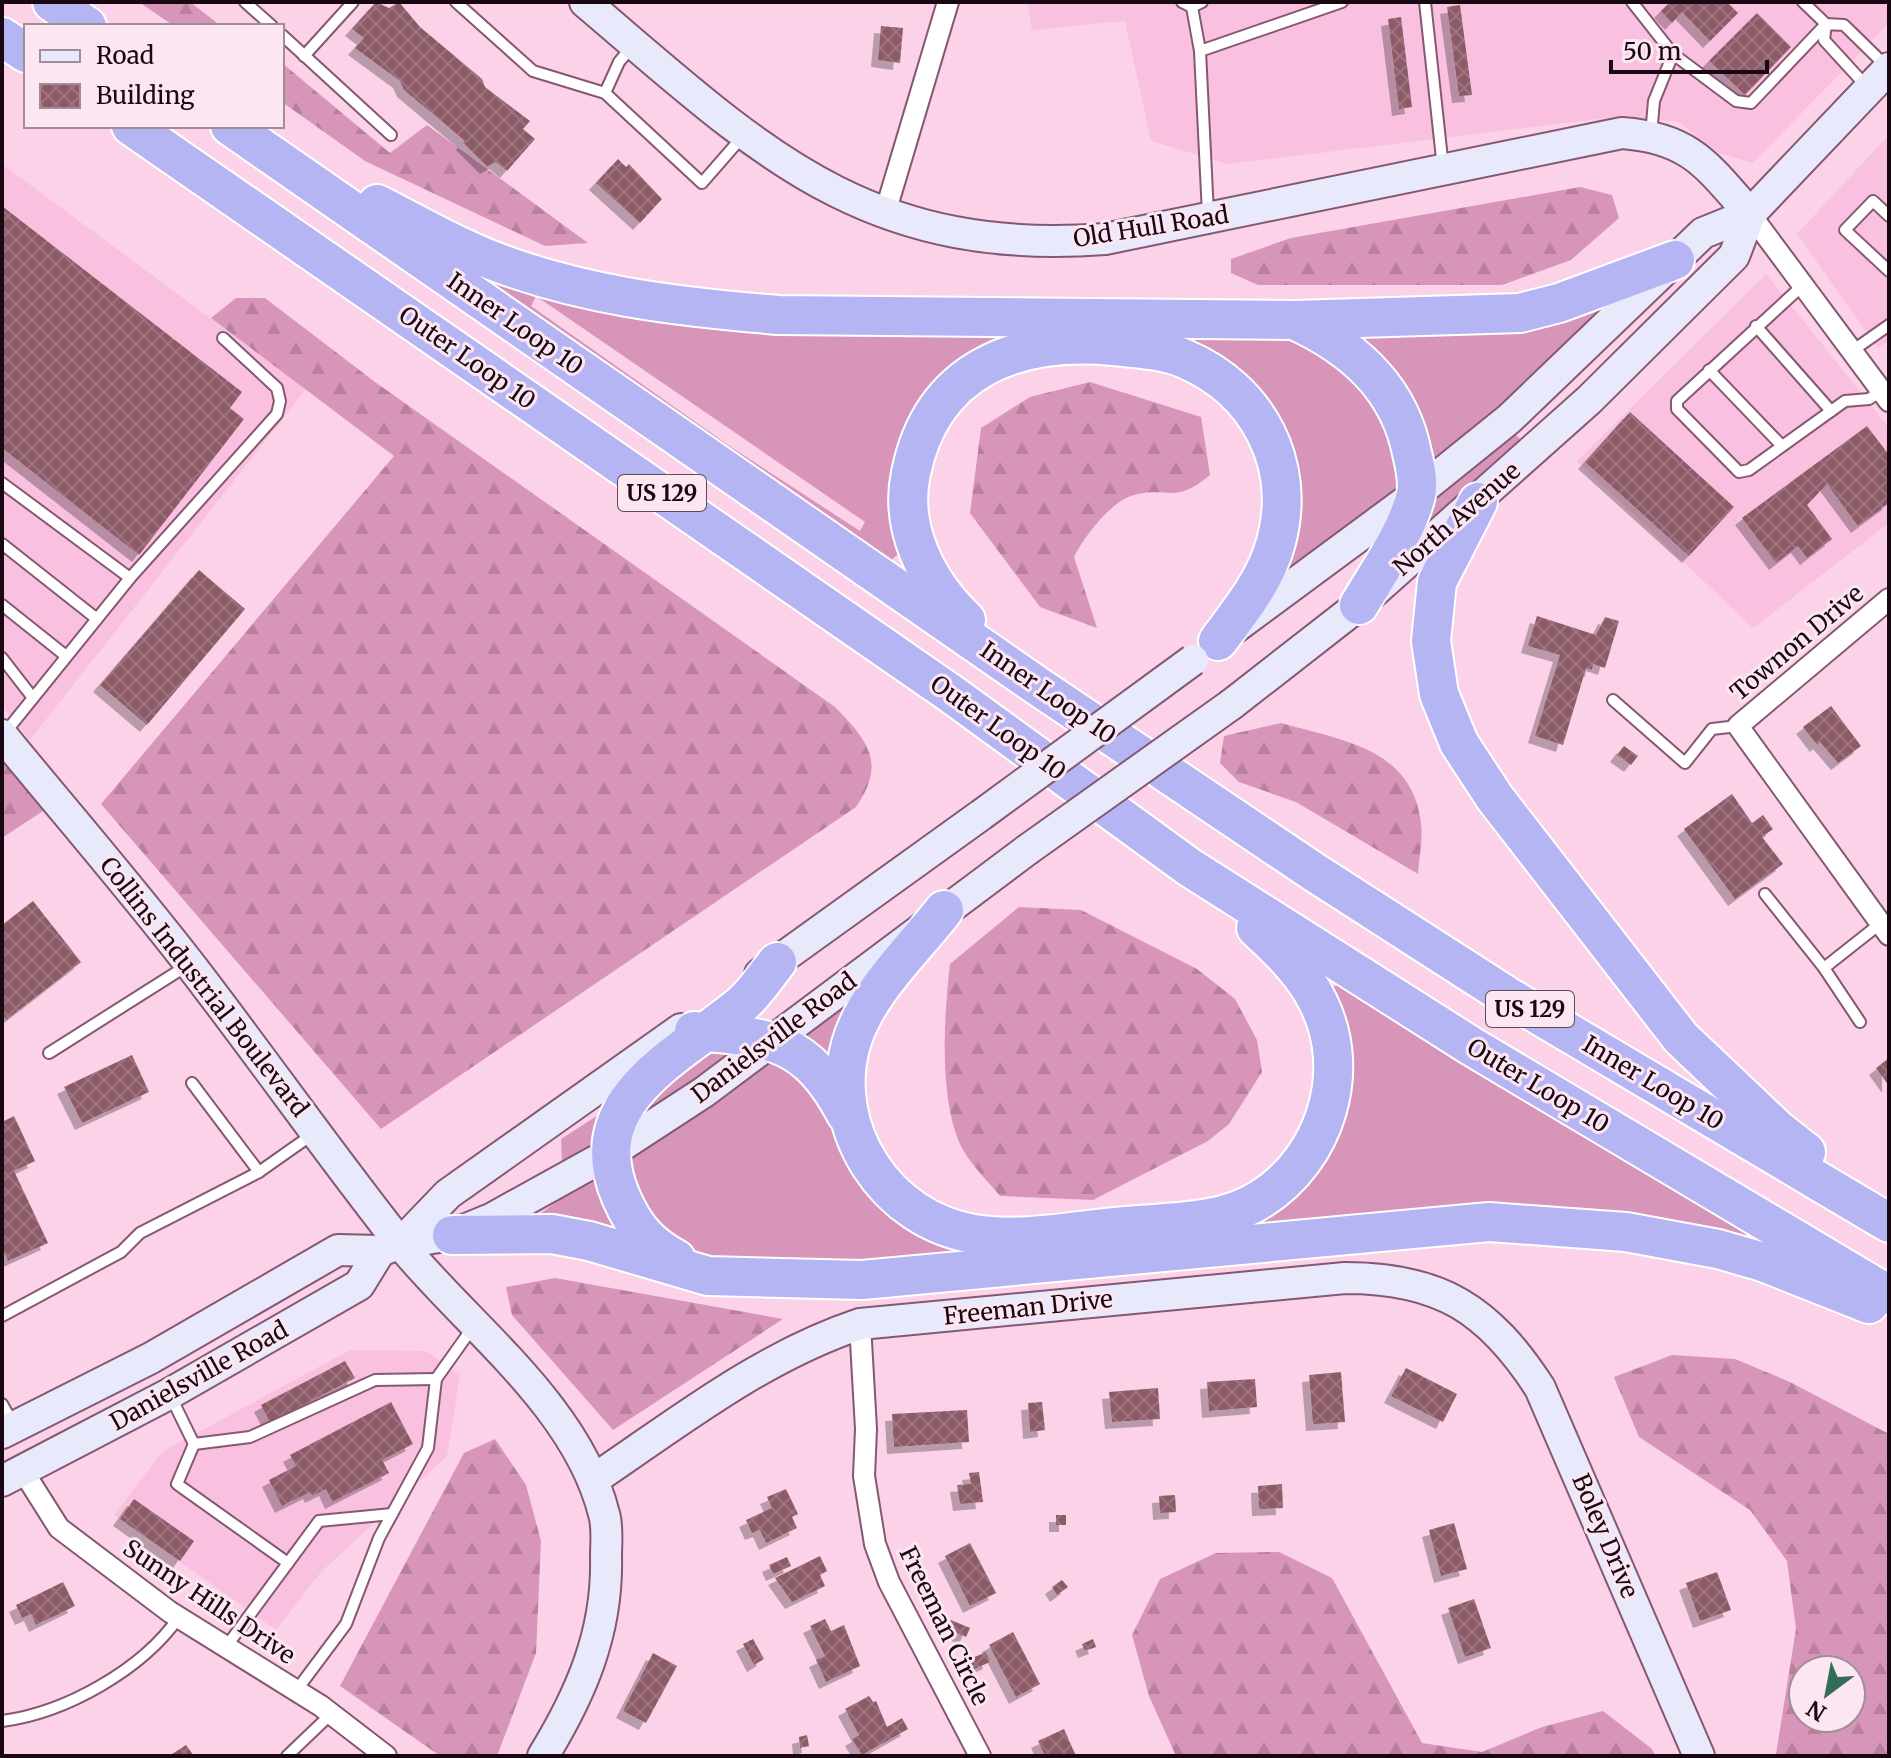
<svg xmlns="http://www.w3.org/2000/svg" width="1891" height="1758" font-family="Merriweather,serif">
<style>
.built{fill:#fac0df}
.grass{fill:#d895ba;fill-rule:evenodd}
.forest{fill:url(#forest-firs);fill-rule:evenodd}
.building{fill:url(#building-cross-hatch);filter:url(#shadow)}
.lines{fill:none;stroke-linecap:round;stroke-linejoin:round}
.lane-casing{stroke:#855871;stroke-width:14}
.street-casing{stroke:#855871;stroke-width:24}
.secondary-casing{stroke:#855871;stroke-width:34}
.highway-casing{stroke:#fff;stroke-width:42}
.lane{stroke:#fff;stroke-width:10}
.street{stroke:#fff;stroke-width:20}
.secondary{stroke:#e9e9fc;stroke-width:30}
.highway{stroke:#b6b5f4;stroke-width:38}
.secondary-bridge-casing{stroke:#855871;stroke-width:34;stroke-linecap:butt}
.secondary-bridge{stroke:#e9e9fc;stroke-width:30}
.labels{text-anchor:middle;stroke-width:6;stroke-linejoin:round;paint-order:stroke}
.shield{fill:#fbe6f1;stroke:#5d4b55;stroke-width:2}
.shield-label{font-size:22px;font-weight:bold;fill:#190812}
.street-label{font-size:24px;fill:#190812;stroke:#fbe6f1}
</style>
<defs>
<pattern id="forest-firs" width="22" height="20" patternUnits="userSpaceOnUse" patternTransform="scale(2)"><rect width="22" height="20" fill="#d895ba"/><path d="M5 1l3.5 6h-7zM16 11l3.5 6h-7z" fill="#b97f9f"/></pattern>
<pattern id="building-cross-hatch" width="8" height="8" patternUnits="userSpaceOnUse" patternTransform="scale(2)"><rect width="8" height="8" fill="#8d5a66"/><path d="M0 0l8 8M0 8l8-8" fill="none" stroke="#9a757f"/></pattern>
<filter id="shadow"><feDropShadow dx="-7" dy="7" stdDeviation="0" flood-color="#0004"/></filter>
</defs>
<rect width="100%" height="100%" fill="#fcd2e8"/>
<g class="built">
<path d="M1027,2h862v21l-136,140 -34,-10 -40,-31 -57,-6 -394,48 -77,-23 -26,-120 -93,9z"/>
<path d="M1889,135v205l-11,8 -81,-114z"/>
<path d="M2,164l304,225 -276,351 -28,-34z"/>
<path d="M1766,274l123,154v95l-136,105 -176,-167z"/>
<path d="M350,1350l76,1 34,24 -13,81 -126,116 -45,58 -162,-115 48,-63z"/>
</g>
<g class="grass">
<path d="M459,266l64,13 770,54 76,46 37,106 -137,102 25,-72 -96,-165 -239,21 -55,178 -15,13zM536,296l329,226 -5,9 -129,-84 -200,-141z"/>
<path d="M1603,304l-70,80 -109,91 -81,-144z"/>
<path d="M1513,432l8,8 -85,84 -28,20 14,-37z"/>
<path d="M882,973l-44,101 -46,-34z"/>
<path d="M1337,985l411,247 -6,14 -73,-17 -807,39 -126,-1 -74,-24 -42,-85 155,-104 14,5 131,165 274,6 108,-54 22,-184z"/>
<path d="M700,1050l36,3 -101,68 -1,-14z"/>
<path d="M606,1110l-2,30 -42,22 -1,-23z"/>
<path d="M597,1171l42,69 -107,-20z"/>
</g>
<g class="forest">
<path d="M139,2h51l31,24h-47z"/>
<path d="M282,63l108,90 37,-28 161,118 -43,3 -180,-85 -83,-59z"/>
<path d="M1580,187l32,8 7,23 -48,42 -69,25h-244l-27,-12v-14l60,-21z"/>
<path d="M236,298h29l110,84 460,325c34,35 51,56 21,100l-475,322 -280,-325 293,-348 -183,-138z"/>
<path d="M1090,382l111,35 9,58c-37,30 -39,11 -76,20 -23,6 -50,42 -60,62l23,71 -57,-21 -70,-94 11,-85 49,-31z"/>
<path d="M1281,723c60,17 132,25 140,101 2,16 -2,34 -3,50l-122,-72 -57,-20 -19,-19 4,-27z"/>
<path d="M2,753l47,54 -47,31z"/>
<path d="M1019,907l62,3 116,59 38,30 22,41 5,32 -33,52 -21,17 -115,59 -93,-4c-13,-16 -33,-35 -41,-54 -20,-49 -15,-126 -9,-178z"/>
<path d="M555,1278l228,41 -170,111 -101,-115 -6,-28z"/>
<path d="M1672,1355l63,4 55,23 99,52v322l-113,-2 20,-125 -9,-68 -37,-51 -111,-73 -25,-60zM1803,1670h48v48h-48z"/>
<path d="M495,1439l31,46 15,56 -5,112 -39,103h-57l-100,-70 124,-233z"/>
<path d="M1279,1552l53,26 90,165 60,9 60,-25 61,-16 49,38 3,7h-479l-27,-60 -17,-61 28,-56 56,-26z"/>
</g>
<g class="building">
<path d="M376,2l13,6 10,-6 21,25 62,52 3,8 45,34 -7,8 12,10 -28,32 -11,-9 -9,5 -24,-24 2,-2 -61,-51 -4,-9 -45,-33 9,-10 -12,-9z"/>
<path d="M1670,2h57l11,11 -28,28 -28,-29 -10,11 -11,-12z"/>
<path d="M1460,5l12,90 -13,1 -12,-89z"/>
<path d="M1757,13l34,34 -46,48 -36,-34z"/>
<path d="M1401,17l11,90 -13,2 -11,-90z"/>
<path d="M881,26l22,2 -3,35 -22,-3z"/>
<path d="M618,159l8,8 3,-3 33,35 -22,24 -44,-40z"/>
<path d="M2,206l240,186 -12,16 14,11 -105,136 -137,-107z"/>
<path d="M1630,412l104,95 -45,49 -104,-94z"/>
<path d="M1867,426l22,29v48l-31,23 -31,-42 -20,21 25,34 -25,19 -9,-12 -22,17 -34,-45z"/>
<path d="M199,570l46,39 -98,116 -47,-40z"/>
<path d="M1537,616l59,19 9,-18 14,4 -14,47 -12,-4 -1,6 -6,-2 -23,77 -28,-9 25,-81 -32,-9z"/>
<path d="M1831,706l30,40 -23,17 -18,-21 -3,3 -14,-18z"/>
<path d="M1624,746l14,10 -7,9 -14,-10z"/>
<path d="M1732,794l20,29 11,-8 10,14 -11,8 21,27 -48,35 -51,-70z"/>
<path d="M33,901l48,61 -75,58 -4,-5v-90z"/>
<path d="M132,1055l17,37 -67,31 -18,-36z"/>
<path d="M1889,1058v28l-13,-18z"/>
<path d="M14,1116l21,45 -21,10 34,72 -40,18 -6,-13v-126z"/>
<path d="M345,1361l10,17 -85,44 -9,-17z"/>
<path d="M1406,1368l51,26 -14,28 -52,-26z"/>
<path d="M1341,1372l4,50 -32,2 -4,-49z"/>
<path d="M1255,1379l2,28 -48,4 -2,-29z"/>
<path d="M1158,1388l2,31 -48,3 -3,-30z"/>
<path d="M391,1402l22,42 -31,16 7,13 -57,29 -6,-13 -14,7 -2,-4 -28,14 -13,-26 27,-14 -6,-11z"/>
<path d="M1042,1402l3,28 -15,2 -2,-29z"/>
<path d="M967,1410l2,32 -75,5 -2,-33z"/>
<path d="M979,1472l4,30 -23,2 -3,-19 14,-1 -2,-11z"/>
<path d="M1282,1484l1,24 -24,1 -1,-23z"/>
<path d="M786,1489l12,25 -6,3 5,11 -31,15 -6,-13 -8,3 -6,-13 26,-12 -5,-11z"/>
<path d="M1175,1495l1,17 -16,1 -1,-17z"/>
<path d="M134,1499l60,42 -14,20 -60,-42z"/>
<rect x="1056" y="1515" width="10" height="10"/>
<path d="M1454,1523l13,46 -26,7 -12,-46z"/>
<path d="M970,1543l26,50 -26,13 -25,-50z"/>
<path d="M820,1556l7,15 -7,4 5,11 -33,16 -17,-24z"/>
<path d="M787,1557l4,9 -18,8 -4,-9z"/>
<path d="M1717,1572l14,38 -31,11 -14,-38z"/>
<path d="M1062,1580l6,7 -11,8 -5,-8z"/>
<path d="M63,1582l12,24 -39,19 -5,-11 -9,4 -6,-13z"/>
<path d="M1474,1599l17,49 -26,9 -17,-49z"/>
<path d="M825,1619l6,12 13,-6 16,41 -34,16 -10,-22 9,-4 -15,-30z"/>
<path d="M951,1620l19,8 -4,9 -19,-8z"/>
<path d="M1013,1632l27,52 -24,13 -27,-52z"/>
<path d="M753,1639l11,20 -10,6 -11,-21z"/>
<path d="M1093,1639l3,8 -11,4 -3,-7z"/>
<path d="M986,1652l4,10 -18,8 -4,-10z"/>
<path d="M653,1653l24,13 -31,57 -23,-12z"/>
<path d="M869,1696l4,6 3,-1 11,26 15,-9 6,11 -46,26 -10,-16 7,-4 -14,-26z"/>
<path d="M1064,1729l12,27h-31l-7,-15z"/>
<path d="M807,1735l2,11 -9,2 -1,-11z"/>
<path d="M186,1745l8,11h-25z"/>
</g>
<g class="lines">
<g class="lane-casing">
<g id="lane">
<path d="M245,2l27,24"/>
<path d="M456,2l77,69 72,22 97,90 41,-47"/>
<path d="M1182,2l10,5 10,-5"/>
<path d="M1425,2l18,166"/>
<path d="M1632,2l41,52 63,47 15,2 75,-79 -23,-22"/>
<path d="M1192,7l8,44 8,163"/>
<path d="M282,35l109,100"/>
<path d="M1200,51l142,-49"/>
<path d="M304,56l49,-54"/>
<path d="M1868,88l-44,-48 2,-16 18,1 43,42"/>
<path d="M605,93l14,-31 14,-17"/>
<path d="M1651,135l3,-34 19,-47"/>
<path d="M1889,216l-16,-15 -28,29 44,41"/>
<path d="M1802,286l-125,115v8l62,63 10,-2 96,-69 24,-2 12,-8"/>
<path d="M1756,326l75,85"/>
<path d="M1852,351l37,-26"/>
<path d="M1709,370l73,76"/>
<path d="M2,483l128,95 -126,156"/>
<path d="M2,544l95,75"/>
<path d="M130,578l147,-164 3,-13 -3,-13 -54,-50"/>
<path d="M2,605l64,51"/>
<path d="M2,658l31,40"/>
<path d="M1613,700l72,63 27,-34 26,-3"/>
<path d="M1765,894l59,74 57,-45"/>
<path d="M1824,968l36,54"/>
<path d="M49,1053l139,-88"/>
<path d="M192,1083l67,89"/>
<path d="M2,1316l119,-64 19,-19 119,-61 54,-38"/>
<path d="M170,1395l24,49 -17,40 111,79"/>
<path d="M2,1404l10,18"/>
<path d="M194,1444l56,-7 125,-57 61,-1"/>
<path d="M226,1647l93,-126 73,-7"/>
<path d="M296,1691l50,-67 33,-86 49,-90 8,-69 37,-52"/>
<path d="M2,1721c63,-8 140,-51 177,-104"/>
<path d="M287,1756l44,-42"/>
</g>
</g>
<g class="street-casing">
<g id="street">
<path d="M885,213l63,-211"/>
<path d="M1750,214l139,187"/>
<path d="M1889,599l-151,127 151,209"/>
<path d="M860,1324l6,105 -2,47 11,68 14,38 91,174"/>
<path d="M23,1471l36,57 111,84 151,94 65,50"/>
</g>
</g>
<g class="secondary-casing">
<g id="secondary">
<path d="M585,2c172,146 277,255 520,237l517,-106c68,5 85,32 128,81"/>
<path d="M1236,627l180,-133 93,-75 194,-186 47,-19"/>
<path d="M1232,704l127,-99 230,-205 145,-144 16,-42 139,-146"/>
<path d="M2,735c63,77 129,153 190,232 70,91 136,185 207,275 68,84 178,163 205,272 4,13 2,29 2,43 2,75 -25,137 -63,199"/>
<path d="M760,974l221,-159"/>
<path d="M401,1243l47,-49 233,-165"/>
<path d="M2,1433l149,-75 187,-108 42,1 21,-8 51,-8 39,-16 121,-67 92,-60 323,-242"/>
<path d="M593,1480c86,-58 168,-123 267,-156l485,-46c95,0 144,31 195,110l159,368"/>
<path d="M2,1481l167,-87 190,-109 21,-34"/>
</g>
</g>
<g class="highway-casing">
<g id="highway">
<path d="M52,2l35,24"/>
<path d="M2,37l24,16"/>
<path d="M131,126l819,567 239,174 282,179 418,249"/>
<path d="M230,126l809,561 275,185 193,124 382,227"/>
<path d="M377,204c34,17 68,37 104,52 94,39 197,51 298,59l515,5c59,27 105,67 118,133 3,13 7,28 4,42 -10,39 -37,76 -57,110"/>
<path d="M1295,320l225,-7 39,-10 116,-43"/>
<path d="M1478,502l-41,80 -6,59 8,53 20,49 36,55 186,240 97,92 28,22"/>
<path d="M966,620c-39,-37 -67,-92 -55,-147 21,-104 105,-136 202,-127 24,3 50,3 72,13 73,31 112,105 91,183 -10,38 -35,68 -58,99"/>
<path d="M944,910c-31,40 -79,84 -93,134 -24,85 35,176 123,190 48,8 103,-4 151,-8 44,-4 97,-2 136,-27 64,-40 92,-128 57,-197 -14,-29 -38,-52 -62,-74"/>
<path d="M694,1031c77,6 113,9 152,83"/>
<path d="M452,1235l100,-1 37,7 119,35 154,4 627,-58 137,10 92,17 45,13 106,42"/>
<path d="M676,1259c-28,-15 -42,-32 -55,-62 -42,-98 59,-141 121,-193 13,-11 24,-28 35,-42"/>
</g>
</g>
<use href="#lane" class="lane"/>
<use href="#street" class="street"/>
<use href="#secondary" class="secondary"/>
<use href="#highway" class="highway"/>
<g class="secondary-bridge-casing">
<g id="secondary-bridge">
<path d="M981,815l212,-155"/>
<path d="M1027,850l205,-146"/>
</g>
</g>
<use href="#secondary-bridge" class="secondary-bridge"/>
</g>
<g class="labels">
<g class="shield">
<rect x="618" y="475" width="88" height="36" rx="6"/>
<rect x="1486" y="991" width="88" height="36" rx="6"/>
</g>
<g class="shield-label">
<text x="662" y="501">US 129</text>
<text x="1530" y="1017">US 129</text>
</g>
<g class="street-label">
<text transform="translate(1151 227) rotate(-9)" y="8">Old Hull Road</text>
<text transform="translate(515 324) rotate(35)" y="8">Inner Loop 10</text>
<text transform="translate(467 358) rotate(35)" y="8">Outer Loop 10</text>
<text transform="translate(1457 519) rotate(-41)" y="8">North Avenue</text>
<text transform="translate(1797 643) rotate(-40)" y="8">Townon Drive</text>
<text transform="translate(1048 693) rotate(35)" y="8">Inner Loop 10</text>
<text transform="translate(998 728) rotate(36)" y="8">Outer Loop 10</text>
<text transform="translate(204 987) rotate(52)" y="8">Collins Industrial Boulevard</text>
<text transform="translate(774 1038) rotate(-37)" y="8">Danielsville Road</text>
<text transform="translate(1653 1083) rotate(31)" y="8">Inner Loop 10</text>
<text transform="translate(1538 1086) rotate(31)" y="8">Outer Loop 10</text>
<text transform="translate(1028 1308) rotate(-6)" y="8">Freeman Drive</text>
<text transform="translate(199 1376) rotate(-29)" y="8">Danielsville Road</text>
<text transform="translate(1605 1536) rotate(67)" y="8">Boley Drive</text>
<text transform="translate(209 1602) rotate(34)" y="8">Sunny Hills Drive</text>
<text transform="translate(944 1626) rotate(64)" y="8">Freeman Circle</text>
</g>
</g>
<rect width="1891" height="1758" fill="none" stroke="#190812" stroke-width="8"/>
<rect x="24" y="24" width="260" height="104" fill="#fbe6f1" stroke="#a18d98" stroke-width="2"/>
<rect x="40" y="50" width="40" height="12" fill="#e9e9fc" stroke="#a18d98" stroke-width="2"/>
<text x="96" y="64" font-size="24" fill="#190812">Road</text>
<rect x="40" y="84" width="40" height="24" fill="url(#building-cross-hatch)" stroke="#a18d98" stroke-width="2"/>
<text x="96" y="104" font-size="24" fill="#190812">Building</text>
<g transform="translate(1827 1694) rotate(212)"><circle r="38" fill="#fbe6f1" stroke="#a18d98" stroke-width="2"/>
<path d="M0-6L14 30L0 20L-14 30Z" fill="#336d56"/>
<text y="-12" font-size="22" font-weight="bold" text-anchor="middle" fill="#190812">N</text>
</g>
<path d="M1611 60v12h156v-12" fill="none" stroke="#190812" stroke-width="4"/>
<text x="1623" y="60" font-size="24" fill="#190812" stroke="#fbe6f1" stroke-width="6" paint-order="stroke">50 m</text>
</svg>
